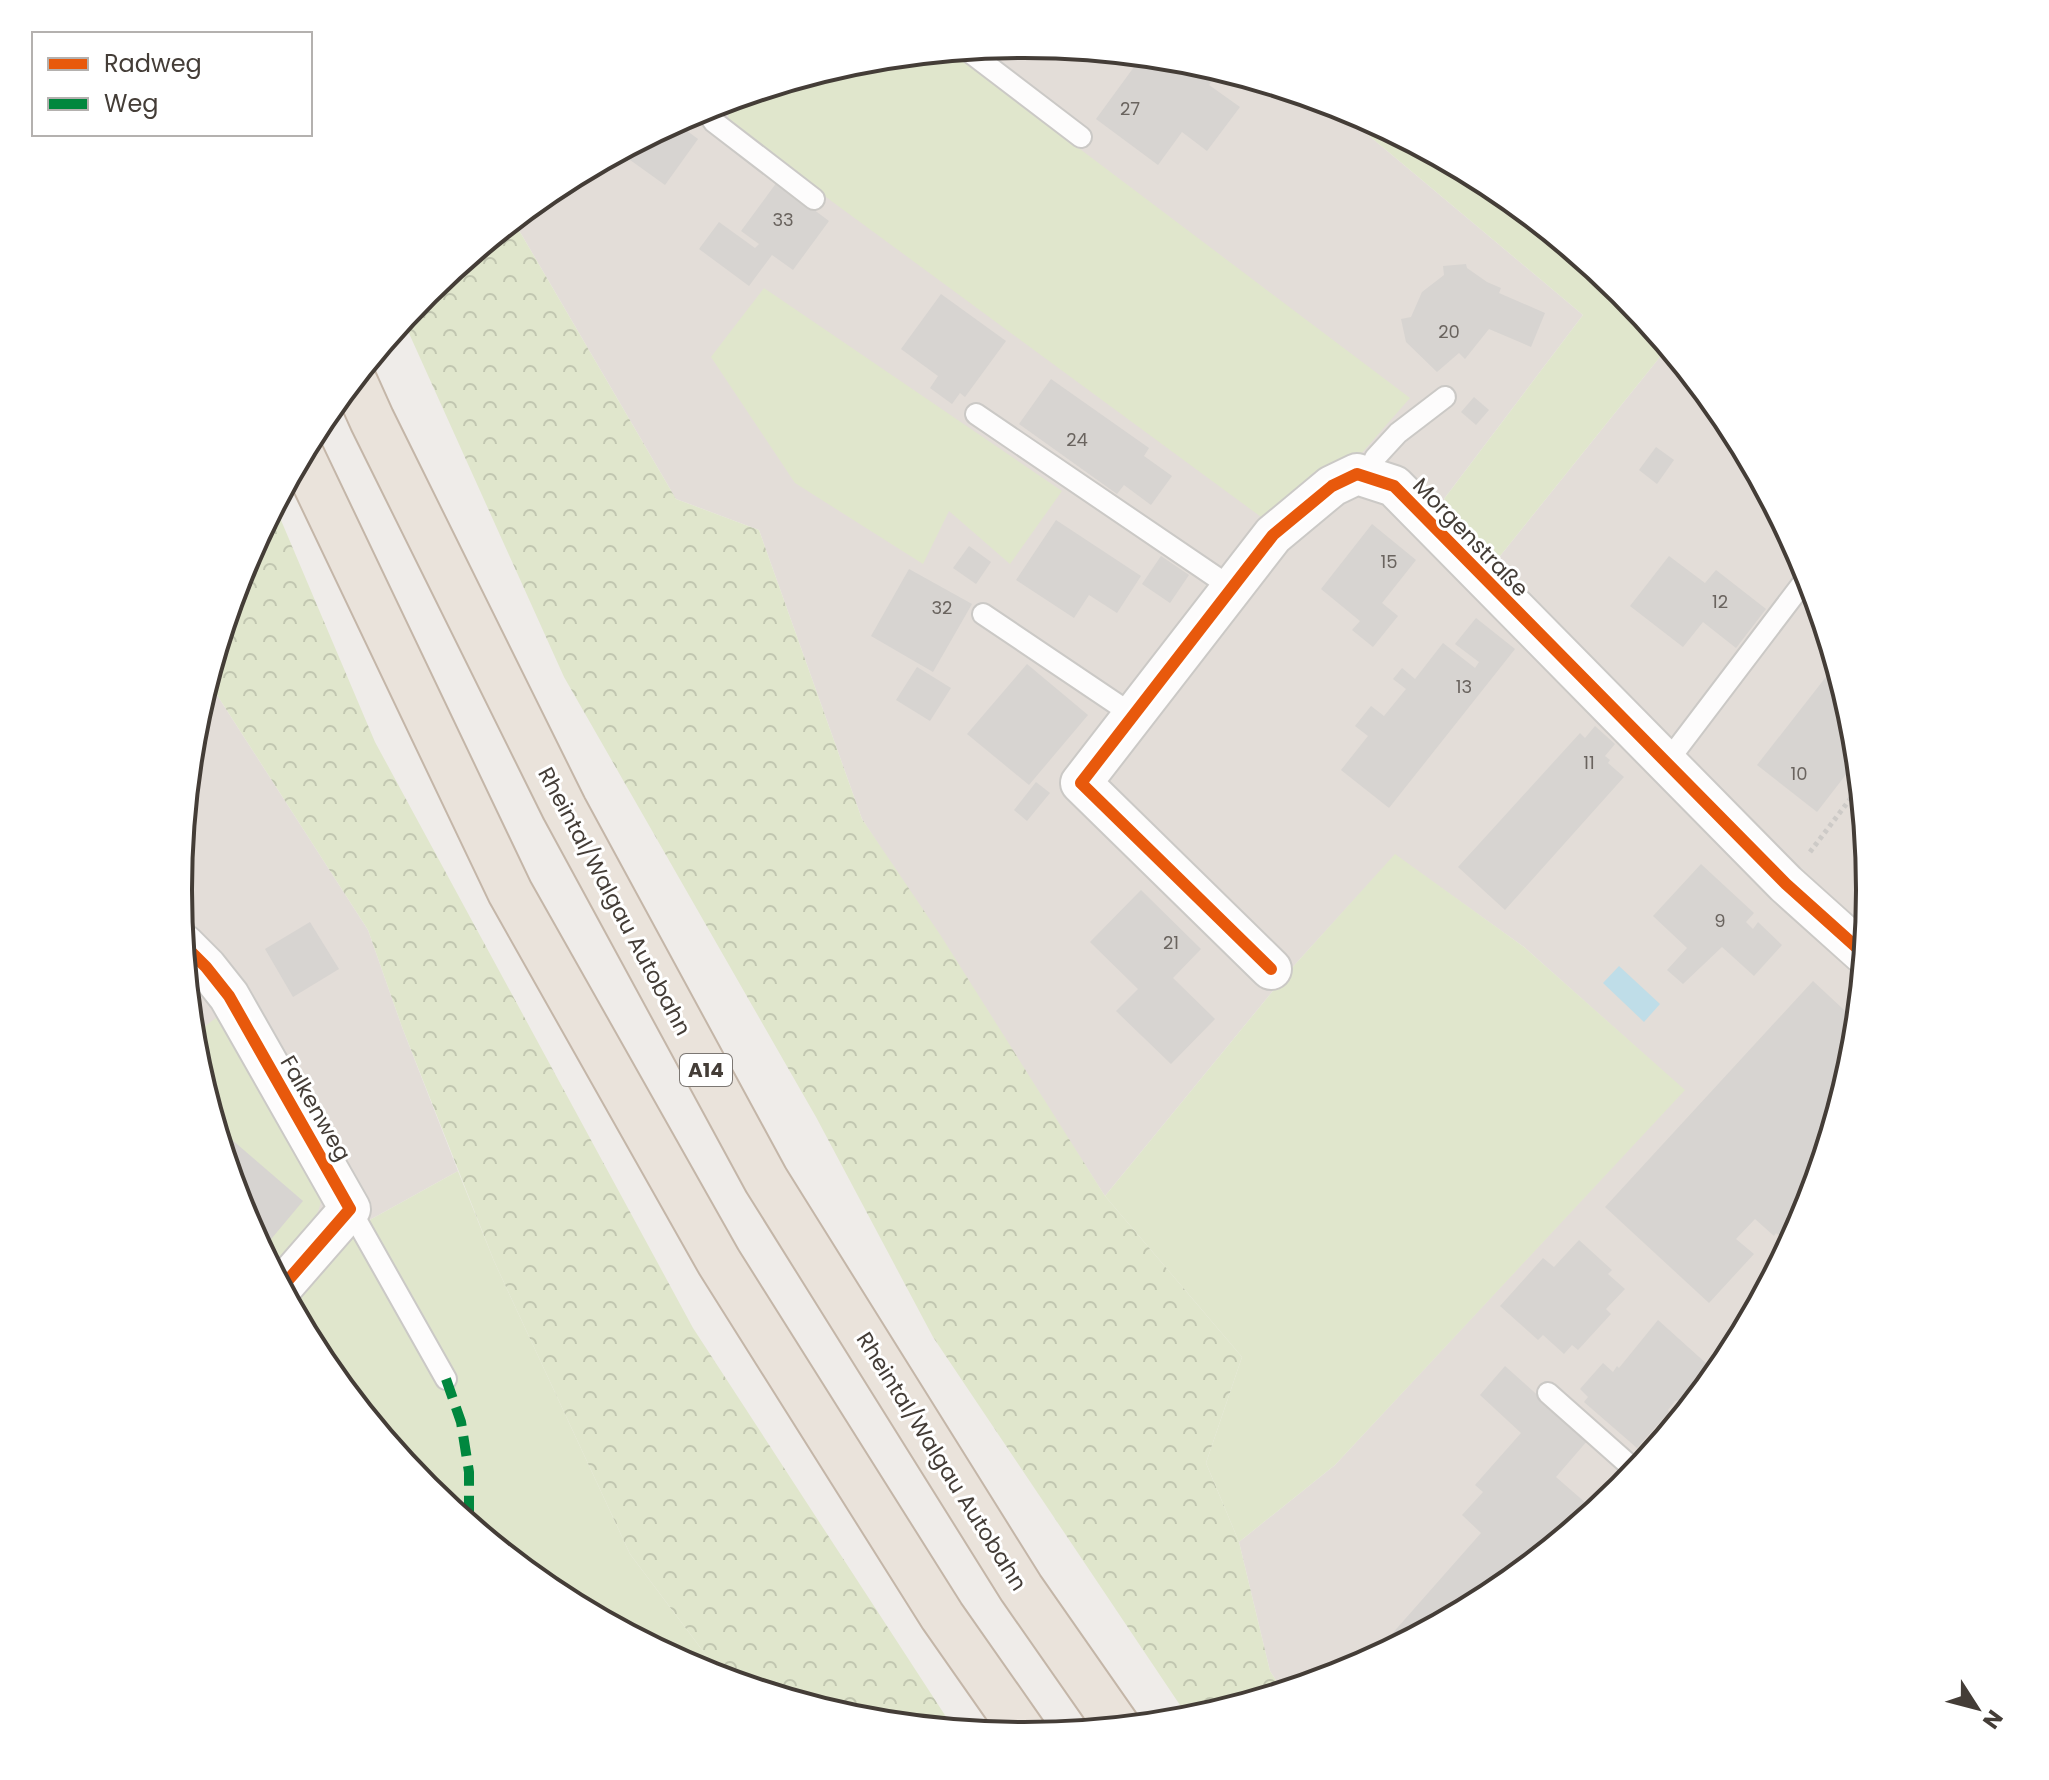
<svg xmlns="http://www.w3.org/2000/svg" width="2049" height="1780" font-family="Poppins,sans-serif">
<style>
.residential{fill:#e3ddd8}
.green{fill:#e0e6cc}
.forest{fill:url(#forest-crowns)}
.water{fill:#bfdde8}
.building{fill:#d7d4d1}
.lines{fill:none;stroke-linecap:round;stroke-linejoin:round}
.service-casing{stroke:#cbc9c6;stroke-width:24}
.minor-casing{stroke:#cbc9c6;stroke-width:44}
.motorway-casing{stroke:#c4b6a8;stroke-width:48}
.path{stroke:#cdcac7;stroke-width:5;stroke-dasharray:4 4;stroke-linecap:butt}
.service{stroke:#fdfcfc;stroke-width:20}
.minor{stroke:#fdfcfc;stroke-width:40}
.motorway{stroke:#eae3db;stroke-width:44}
.quiet{stroke:#00873e;stroke-width:10;stroke-dasharray:20 10;stroke-linecap:butt}
.cycleway-casing{stroke:#fff;stroke-width:17}
.cycleway{stroke:#e8590c;stroke-width:12}
.labels{text-anchor:middle;stroke-width:6;stroke-linejoin:round;paint-order:stroke}
.number-label{font-size:18px;fill:#6a645f}
.shield{fill:#fff;stroke:#7c7773;stroke-width:2}
.shield-label{font-size:20px;font-weight:bold;fill:#443d37}
.street-label{font-size:22px;fill:#443d37;stroke:#fff}
.rim{fill:none;stroke:#443d37;stroke-width:4}
</style>
<defs>
<pattern id="forest-crowns" width="20" height="18" patternUnits="userSpaceOnUse" patternTransform="scale(2)"><rect width="20" height="18" fill="#e0e6cc"/><path d="M2 6a3 3 0 1 1 6 0M12 15a3 3 0 1 1 6 0" fill="none" stroke="#c1c6b0"/></pattern>
</defs>
<rect width="100%" height="100%" fill="#efece9"/>
<g class="residential">
<path d="M1025,44l165,16 140,43 253,212 -139,184 52,62 172,-214 60,73 78,147 48,158 16,165 -16,165 -48,159 -78,146 -106,129 -128,105 -146,78 -65,19 -13,-20 -31,-129 96,-77 349,-375 -160,-143 -129,-92 -105,115 -185,226 -243,-377 -103,-289 -83,-31 -163,-279 42,-34 146,-78 159,-48z"/>
<path d="M208,681l160,249 34,97 56,144 -119,66 -96,-24 -48,-158 -16,-165 16,-165z"/>
</g>
<g class="green">
<path d="M950,51l460,347 -64,73 -74,54 -533,-392 -11,-16 1,-17 131,-40z"/>
<path d="M1330,103l19,6 146,78 128,105 45,55 -172,214 -52,-62 139,-184z"/>
<path d="M764,288l298,203 -52,73 -61,-53 -26,53 -128,-81 -84,-126z"/>
<path d="M1395,854l129,93 161,143 -350,375 -96,77 -33,-79 36,-106 -137,-161 185,-226z"/>
<path d="M220,1015c20,34 101,153 101,184 -1,23 -33,55 -48,72l-30,-58 -48,-158 -2,-20z"/>
<path d="M458,1171l36,90 136,293 94,125 -24,-8 -146,-78 -128,-105 -105,-128 -33,-62 51,-61z"/>
</g>
<g class="forest">
<path d="M513,220l163,279 83,31 103,289 79,117 164,260 137,161 -36,106 33,79 31,129 13,20 -93,29 -257,-383 -117,-220 -252,-440 -161,-357 24,-29z"/>
<path d="M275,506l100,236 318,586 261,401 -95,-9 -135,-41 -94,-125 -136,-293 -92,-234 -34,-97 -160,-249 35,-115z"/>
</g>
<path class="water" d="M1619,966l41,38 -16,18 -41,-39z"/>
<g class="building">
<path d="M1142,56l18,1 13,10 9,-2 3,-5 35,10 -11,15 31,22 -33,44 -25,-19 -24,33 -62,-46z"/>
<path d="M675,122l23,17 -33,46 -46,-33z"/>
<path d="M777,182l52,39 -36,49 -21,-15 -23,31 -50,-37 20,-27 36,26 4,-4 -18,-13z"/>
<path d="M1466,264l1,4 20,14 14,6 -2,5 46,20 -14,34 -42,-18 -24,30 -6,-6 -22,19 -31,-30 -5,-23 10,-2 11,-25 22,-17 -1,-9z"/>
<path d="M941,294l65,47 -41,56 -5,-4 -8,11 -22,-16 8,-12 -37,-27z"/>
<path d="M1051,379l98,69 -5,8 28,20 -21,29 -27,-20 -7,9 -98,-70z"/>
<path d="M1474,397l15,13 -13,15 -15,-13z"/>
<path d="M1656,447l18,13 -17,24 -18,-14z"/>
<path d="M1056,520l85,56 -24,37 -28,-18 -15,23 -58,-38z"/>
<path d="M1372,524l44,36 -34,43 16,13 -25,31 -21,-17 8,-9 -39,-32z"/>
<path d="M969,546l22,16 -15,22 -23,-16z"/>
<path d="M1161,556l28,19 -19,28 -28,-19z"/>
<path d="M1669,556l36,27 11,-13 50,39 -30,39 -33,-26 -20,25 -53,-41z"/>
<path d="M909,569l63,35 -39,68 -62,-36z"/>
<path d="M1476,618l39,31 -126,159 -48,-38 27,-34 -13,-10 16,-20 13,10 22,-27 -13,-10 9,-11 13,11 28,-36 32,25 4,-6 -24,-18z"/>
<path d="M1027,664l61,51 -59,70 -62,-51z"/>
<path d="M917,667l34,21 -21,33 -34,-21z"/>
<path d="M1829,673l12,9 13,43 4,34 -41,53 -60,-47z"/>
<path d="M1595,726l20,18 -10,12 5,4 -2,3 16,14 -119,133 -47,-43 122,-134 5,5z"/>
<path d="M1036,782l14,11 -23,28 -13,-11z"/>
<path d="M1701,864l53,49 -8,9 7,7 5,-7 24,23 -28,31 -32,-29 -39,37 -16,-14 20,-22 -34,-32z"/>
<path d="M1141,890l60,59 -28,29 42,41 -44,45 -55,-53 22,-22 -48,-47z"/>
<path d="M310,922l29,47 -46,28 -28,-48z"/>
<path d="M1813,981l44,41 -3,33 -48,159 -17,31 -13,-12 -2,3 -19,-17 -19,20 18,15 -45,49 -104,-96z"/>
<path d="M216,1126l87,75 -41,49 -19,-37z"/>
<path d="M1579,1240l33,30 -4,4 17,15 -19,20 5,5 -33,36 -6,-5 -8,9 -21,-19 -5,5 -38,-34 43,-48 11,9z"/>
<path d="M1658,1320l50,45 10,-12 9,8 -26,32 -4,-4 -13,15 -5,-4 -4,1 -7,9 1,2 -32,36 -53,-46 4,-5 -8,-8 23,-26 10,9 4,-6 2,2z"/>
<path d="M1505,1366l83,74 -32,37 39,34 -101,83 -126,67 113,-128 -19,-18 21,-23 -8,-7 46,-52 -41,-38z"/>
</g>
<g class="lines">
<g class="service-casing">
<g id="service">
<path d="M967,50l114,87"/>
<path d="M711,105l-4,7 7,10 100,77"/>
<path d="M976,414l256,174"/>
<path d="M1370,478l5,-20 23,-25 47,-36"/>
<path d="M983,614l150,101"/>
<path d="M1667,762l142,-187"/>
<path d="M350,1209l96,170"/>
<path d="M1548,1393l88,78"/>
</g>
</g>
<g class="minor-casing">
<g id="minor">
<path d="M184,945l22,22 23,29 121,213 -68,78"/>
<path d="M1271,969l-190,-186 192,-248 59,-49 25,-12 37,12 392,398 78,70"/>
</g>
</g>
<g class="motorway-casing">
<g id="motorway">
<path d="M354,380l18,40 192,388 202,372 255,408 97,139"/>
<path d="M302,456l208,436 209,370 223,354 84,120"/>
</g>
</g>
<path class="path" d="M1810,852l50,-66"/>
<use href="#service" class="service"/>
<use href="#minor" class="minor"/>
<use href="#motorway" class="motorway"/>
<path class="quiet" d="M446,1379l15,43 8,50v52"/>
<g class="cycleway-casing">
<g id="cycleway">
<path d="M184,945l22,22 23,29 121,213 -68,78"/>
<path d="M1271,969l-190,-186 192,-248 59,-49 25,-12 37,12 392,398 78,70"/>
</g>
</g>
<use href="#cycleway" class="cycleway"/>
</g>
<g class="labels">
<g class="number-label">
<text x="1130" y="115">27</text>
<text x="783" y="226">33</text>
<text x="1449" y="338">20</text>
<text x="1077" y="446">24</text>
<text x="1389" y="568">15</text>
<text x="1720" y="608">12</text>
<text x="942" y="614">32</text>
<text x="1464" y="693">13</text>
<text x="1589" y="769">11</text>
<text x="1799" y="780">10</text>
<text x="1720" y="927">9</text>
<text x="1171" y="949">21</text>
</g>
<rect class="shield" x="680" y="1054" width="52" height="32" rx="6"/>
<g class="shield-label">
<text x="706" y="1077">A14</text>
</g>
<g class="street-label">
<text transform="translate(1471 537) rotate(46)" y="8">Morgenstraße</text>
<text transform="translate(615 901) rotate(62)" y="8">Rheintal/Walgau Autobahn</text>
<text transform="translate(316 1108) rotate(60)" y="8">Falkenweg</text>
<text transform="translate(942 1461) rotate(58)" y="8">Rheintal/Walgau Autobahn</text>
</g>
</g>
<path d="M0 0H2049V1780H0ZM192 890a832 832 0 1 1 1664 0a832 832 0 1 1-1664 0Z" fill="#fff" fill-rule="evenodd"/>
<path class="rim" d="M192 890a832 832 0 1 1 1664 0a832 832 0 1 1-1664 0Z"/>
<rect x="32" y="32" width="280" height="104" fill="#ffffff" stroke="#b4b1af" stroke-width="2"/>
<rect x="48" y="58" width="40" height="12" fill="#e8590c" stroke="#b4b1af" stroke-width="2"/>
<text x="104" y="72" font-size="24" fill="#443d37">Radweg</text>
<rect x="48" y="98" width="40" height="12" fill="#00873e" stroke="#b4b1af" stroke-width="2"/>
<text x="104" y="112" font-size="24" fill="#443d37">Weg</text>
<g transform="translate(1977 1708) rotate(126)" stroke="#ffffff" stroke-width="6" paint-order="stroke">
<path d="M0-6L14 30L0 20L-14 30Z" fill="#443d37"/>
<text y="-12" font-size="22" font-weight="bold" text-anchor="middle" fill="#443d37">N</text>
</g>
</svg>
